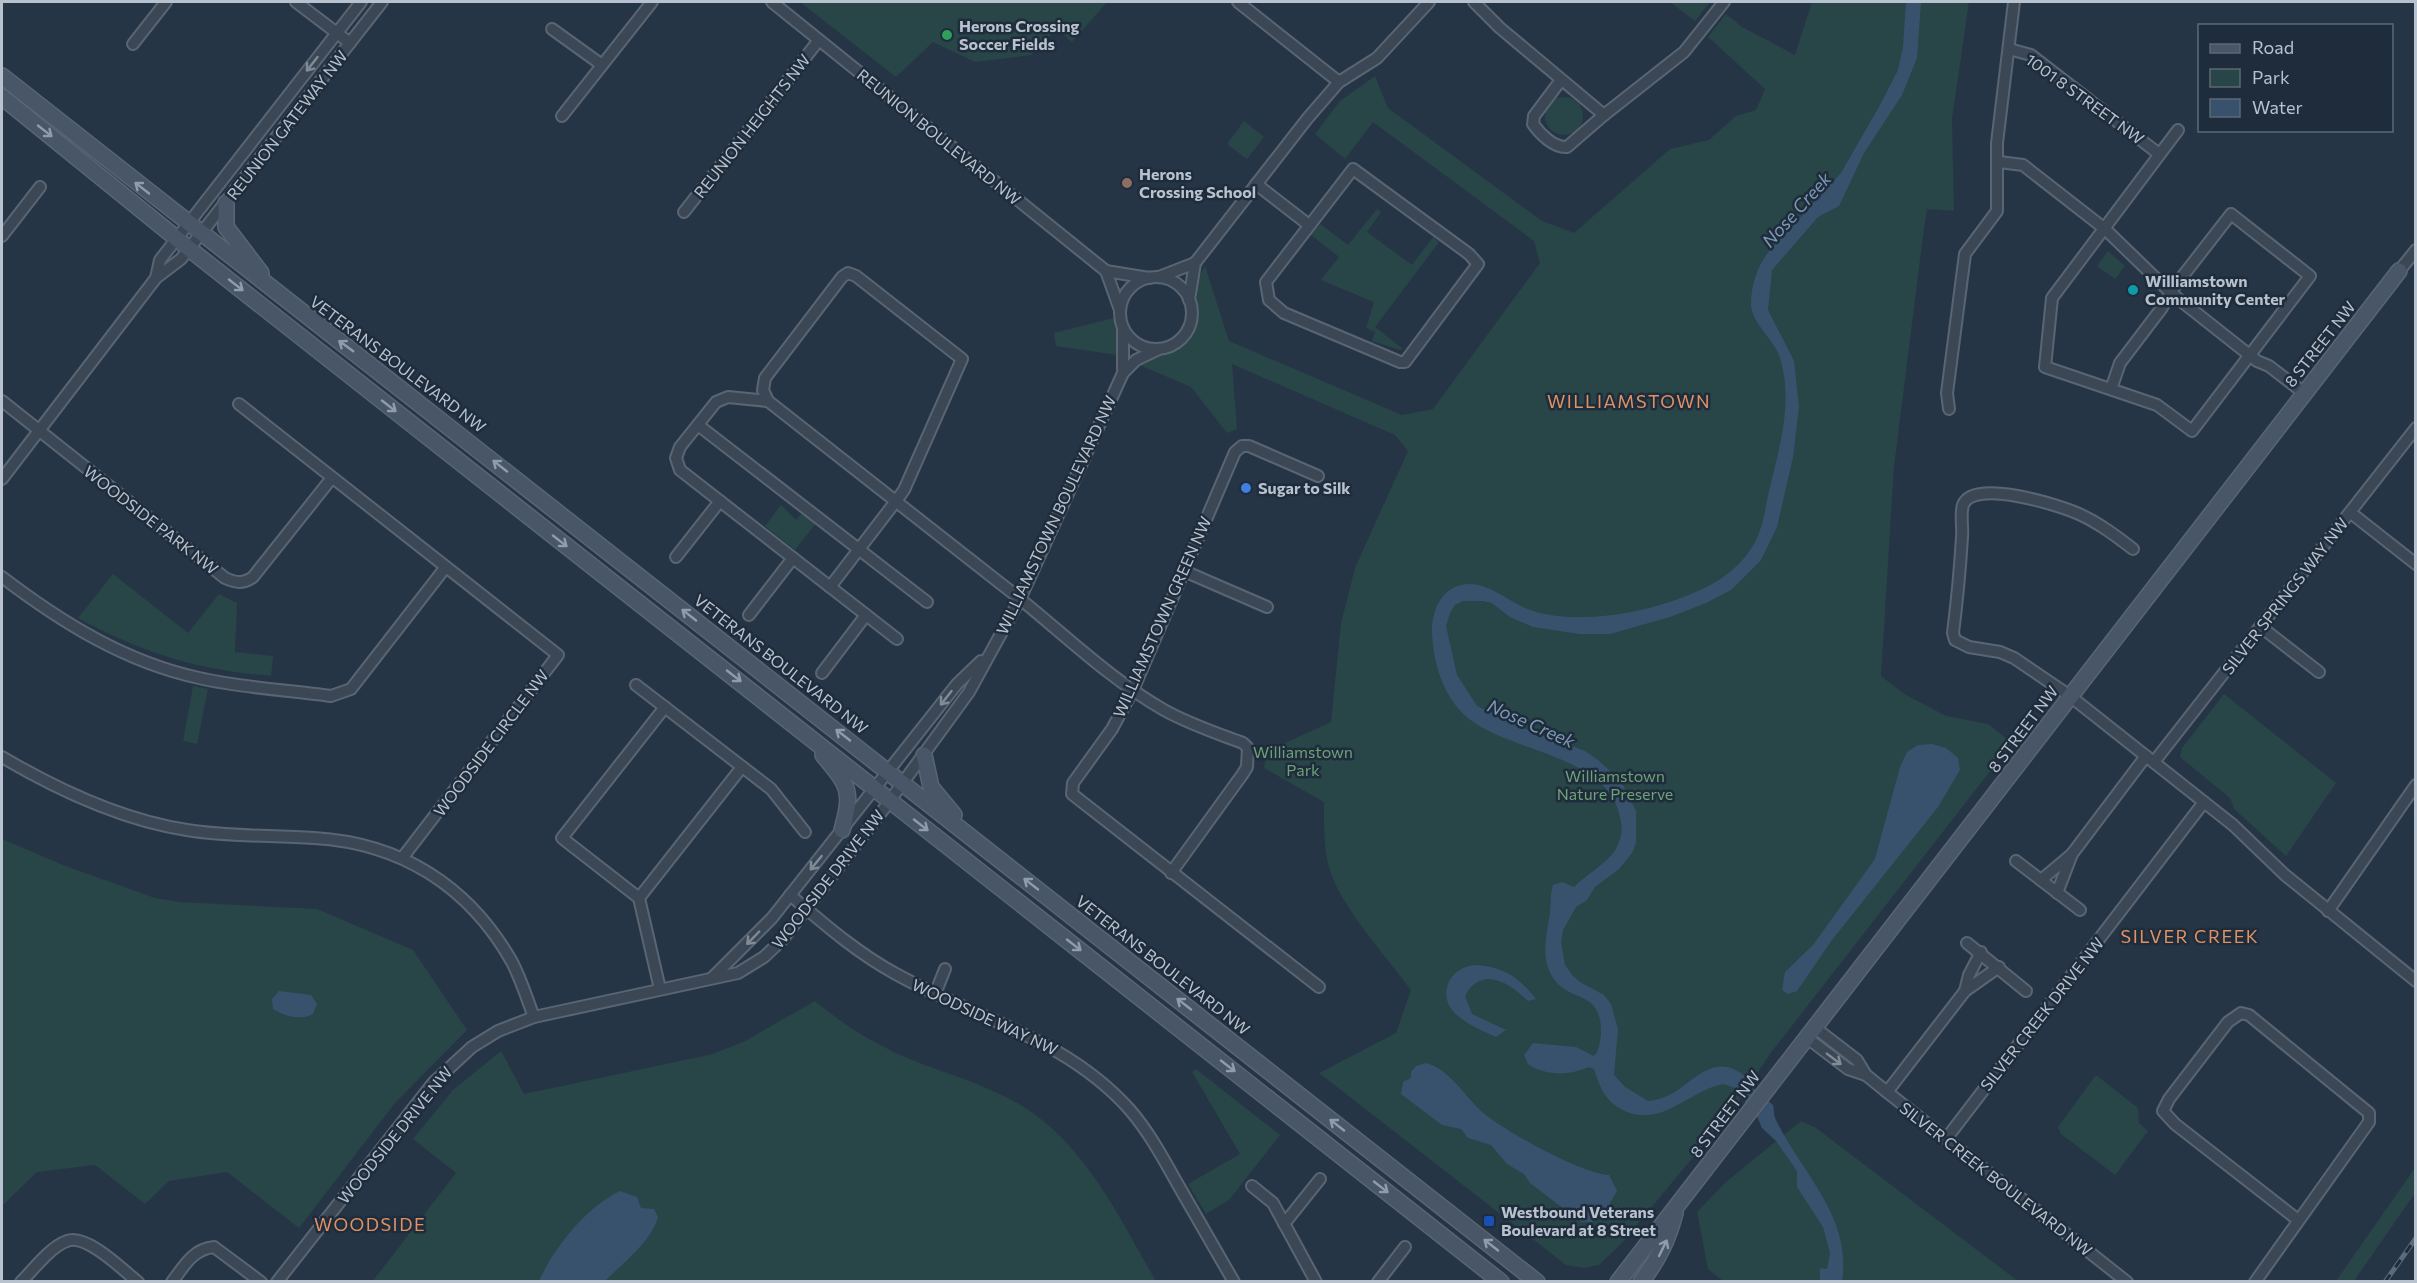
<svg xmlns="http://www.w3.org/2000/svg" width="2417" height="1283" font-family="Commissioner,sans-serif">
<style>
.green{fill:#284547}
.water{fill:#38526e}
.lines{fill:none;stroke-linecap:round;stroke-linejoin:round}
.street-casing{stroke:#596572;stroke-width:14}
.secondary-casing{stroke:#596572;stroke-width:18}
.street{stroke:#3b4755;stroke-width:10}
.secondary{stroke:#485668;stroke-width:15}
.rail-casing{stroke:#5c6b7c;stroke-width:5}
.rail{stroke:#1f2c3b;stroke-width:3;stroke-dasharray:9;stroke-linecap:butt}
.oneway{stroke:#808b98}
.oneway2{stroke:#919caa}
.leisure-dot{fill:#2e9e5b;stroke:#1f2c3b;stroke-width:2}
.education-dot{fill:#8d6e63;stroke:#1f2c3b;stroke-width:2}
.culture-dot{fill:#0f9aa8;stroke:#1f2c3b;stroke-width:2}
.shop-dot{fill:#3f7fe0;stroke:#1f2c3b;stroke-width:2}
.transit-dot{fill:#1a4fb4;stroke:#1f2c3b;stroke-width:2}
.labels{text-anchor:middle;stroke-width:5;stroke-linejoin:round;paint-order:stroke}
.poi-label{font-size:16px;font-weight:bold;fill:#b8c2ce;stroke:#1f2c3b;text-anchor:start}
.street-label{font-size:16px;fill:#b8c2ce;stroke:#1f2c3b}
.park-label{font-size:16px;fill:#6ea177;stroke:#1f2c3b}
.water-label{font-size:18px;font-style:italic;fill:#7d99b7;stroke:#1f2c3b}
.neighbourhood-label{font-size:18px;letter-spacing:1.5px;fill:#de9264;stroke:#1f2c3b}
</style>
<rect width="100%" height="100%" fill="#263546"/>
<g class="green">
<path d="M800,2h307l-35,40 -15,-13 -26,26 -56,7 -42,-20 -37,35z"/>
<path d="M1670,2h40l-15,19z"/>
<path d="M1812,2h157l-17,117 2,92 -27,-2 -3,19 -30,239 -13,209 25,19 40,21 42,8 24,19 -242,311 -33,50 -115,139 -23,22 -16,3 -17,-3 -247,-192 77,-40 15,-43c-23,-31 -66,-79 -79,-114 -9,-22 -8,-50 -8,-74l-60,-34 3,-17 64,-29 10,-99 14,-55 53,-117 -13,-16 -163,-71 5,65 -10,4 -36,-46 -54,-23c14,-8 33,-10 46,-21 25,-22 5,-52 22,-77l24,75 173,74 31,-6 107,-146 -6,-22 -161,-119 -28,37 -30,-25 25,-33 35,-25 13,32 154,113 32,12 96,-84 39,-9 27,-24 20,-6 9,-21 -57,-52 18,-23 16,13 53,28z"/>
<circle cx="1564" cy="116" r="19"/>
<path d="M1244,121l20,16 -17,22 -20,-15z"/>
<path d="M1377,209l4,3 -14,20 45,33 21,-28 6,5 -64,85 28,22 -3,1 -28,-9 3,-9 -9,-4 8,-26 -53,-22 18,-23 -28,-22 9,-11 28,21z"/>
<path d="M2108,251l17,15 -10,13 -18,-13z"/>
<path d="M1114,318l6,21 -3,16 -61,-9 -2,-13z"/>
<path d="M781,505l15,15 7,-8 13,11 -21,27 -30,-24z"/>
<path d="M113,574l75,59 31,-39 18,9 -2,49 38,4 -2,20c-73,-6 -129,-23 -193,-58z"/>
<path d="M193,686l15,3 -11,55 -14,-3z"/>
<path d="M2224,694l112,89 -50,73 -52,-47 -4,-11 -50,-41 2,-9z"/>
<path d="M2,839l61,26 92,33 24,4 138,7 96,41 54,80 -72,73 -96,125 -72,-56 -58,9 -24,23 -50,-39 -58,7 -35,34z"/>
<path d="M815,1001c30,25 61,44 97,59 40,16 86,28 121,53 58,42 88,108 123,168l-784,1 84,-109 -43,-34 40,-49 48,-39 23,43 189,-40 32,-13z"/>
<path d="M1196,1069l84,66 -51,65 -23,14 -18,-30 52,-30 -48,-82z"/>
<path d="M2096,1075l42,33 1,15 9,8 -33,44 -54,-41 -3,-7z"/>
<path d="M1801,1121l15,7 202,153h-295l-15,-12 -11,-57 29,-30z"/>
<path d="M2415,1168v25l-61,88h-18z"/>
</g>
<g class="water">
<path d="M1906,2h15l-4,56 -15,37 -38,58 -25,53 -21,11 -46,53 -4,40 26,51 5,46 -6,50 -16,70 -16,33 -30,30 -25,13 -36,14 -60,17h-30l-47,-7 -23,-10 -18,-14 -9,-2h-20l-8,4 -5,8 -4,13 11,49 20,31 51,24 57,21 13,9 23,21 15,30v32l-4,10 -13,16 -24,18 -8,13 -11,7 -13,23 -2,12 4,23 7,10 8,7 24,13 7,9 7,25 -4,46 11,12 23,14c30,-3 39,-23 62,-32 18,-8 38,5 46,22l-10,12 -6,-13 -16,-6 -6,1c-32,10 -60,43 -95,25 -18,-9 -23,-22 -29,-41l-6,-2c-18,9 -43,9 -60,-3l-4,-9 9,-12 43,4 18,9c5,-5 6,-14 7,-22 1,-47 -32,-29 -49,-58 -12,-20 -5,-42 -2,-63 1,-10 0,-19 3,-28l9,-3 12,5c12,-12 30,-22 40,-35 6,-9 9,-20 7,-30 -9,-68 -109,-68 -153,-104 -25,-21 -35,-55 -36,-87 0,-19 8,-41 29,-46 25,-6 47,17 69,25 51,18 135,0 182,-26 17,-9 32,-23 42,-40 10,-18 11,-37 16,-57 10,-42 24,-88 9,-132 -6,-16 -28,-33 -28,-51 0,-20 7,-40 20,-55l70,-76 39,-68 18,-35 5,-23z"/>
<path d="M1932,744l14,4 12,10 2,12 -22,37 -106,133 -35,51 -9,3 -6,-4 3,-18 28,-27 62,-86 25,-92 7,-15 11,-7z"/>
<path d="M1473,965c29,1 45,11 63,34l-8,2c-19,-19 -47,-36 -63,-5l7,18 34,16 -10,7c-21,-10 -58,-23 -48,-53 5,-12 13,-16 25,-19z"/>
<path d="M279,991l32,4 6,9 -4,10c-12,7 -29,2 -40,-5l-1,-10z"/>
<path d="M1426,1063c22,5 39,33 55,48 21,19 101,63 128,64l8,16 -8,14 -17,17h-11l-51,-39 -6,-9 -17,-10 -16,-19 -23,-7 -7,-9 -19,-4 -41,-31 2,-12 8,-4v-6l5,-6z"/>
<path d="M1767,1100l6,5c1,5 1,10 2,13 26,55 77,98 67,163l-22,-1v-12l7,1 3,-16 -7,-26 -26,-40v-16l-21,-30 -14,-13 -6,-14z"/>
<path d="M620,1191l17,6 4,11 13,1 4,8c-7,25 -35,46 -53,64h-66c16,-34 46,-73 81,-90z"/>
</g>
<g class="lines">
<g class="street-casing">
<g id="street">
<path d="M296,2l54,41"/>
<path d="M772,2l334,269 43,7"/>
<path d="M1238,2l101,80"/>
<path d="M1474,2l26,26 104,87 80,-63 40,-50"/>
<path d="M552,29l50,36"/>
<path d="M133,44l33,-42"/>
<path d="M2009,49l22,6 128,99"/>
<path d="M1561,80l-27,36 -1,8c7,10 21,24 34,23l37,-32"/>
<path d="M562,116l90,-114"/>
<path d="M1999,162l24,3 82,64 66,64 86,68 12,5 35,27"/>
<path d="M1353,169l116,85 9,10 -73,98h-5l-116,-49 -15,-13 -3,-18z"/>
<path d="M1256,184l53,41"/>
<path d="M684,212l135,-172"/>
<path d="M2,236l38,-49"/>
<path d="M1106,271l14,39"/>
<path d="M2399,271l17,-21"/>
<path d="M1159,277l36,-14"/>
<circle cx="1156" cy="313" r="36"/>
<path d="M156,278l4,-18 201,-258"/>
<path d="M1189,300l6,-37 112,-144 32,-37 38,-24 52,-56"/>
<path d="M1123,328v45"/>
<path d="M2111,389l9,-26 41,-54 14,-23 56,-72 79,62 -118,155 -35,-26 -112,-38 7,-69 126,-168"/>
<path d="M2,401l223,177c11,5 18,6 28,-1l78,-98"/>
<path d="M768,401l-40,-4 -12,5 -36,45 -4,11 4,12 217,169"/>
<path d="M239,404l319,251 -155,202"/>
<path d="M1949,409l-2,-16 18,-139 32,-43v-68l17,-141"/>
<path d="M698,425l229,177"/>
<path d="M1318,476l-69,-30h-7l-7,6 -102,238 -21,39 -39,54 -1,11 247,193"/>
<path d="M2,479l154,-201 25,-19 201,-257"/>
<path d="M2351,513l65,51"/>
<path d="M2133,549c-17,-13 -34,-26 -54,-35 -20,-9 -106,-36 -116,-9 -3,9 0,23 -1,32 -2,33 -5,64 -9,96l2,7 14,7 31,5 14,6 56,38 163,129 52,50 131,106"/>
<path d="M676,557l44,-56"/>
<path d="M1184,571l83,36"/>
<path d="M2,577c59,45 123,85 197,101 43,10 89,12 132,18l20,-7 94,-121"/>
<path d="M830,587l66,-86 8,-11 58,-131 -106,-83 -8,-3 -6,4 -77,101 -2,12 5,11c79,62 158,124 237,186 52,40 101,90 159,123 25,14 52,23 79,33l5,5 -1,19 -5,8 -71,98"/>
<path d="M749,615l44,-57"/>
<path d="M2261,627l58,45"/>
<path d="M822,673l44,-58"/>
<path d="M636,685l135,104 34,43"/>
<path d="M2,757c56,33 120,63 185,73 42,7 84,5 127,8 87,5 155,48 198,124 9,17 15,37 22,55"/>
<path d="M2154,762l262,-334"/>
<path d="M2016,861l64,49"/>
<path d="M2041,880l31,-26 74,-98"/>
<path d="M2057,893l15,-39"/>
<path d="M790,895c33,28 67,58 106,79 81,45 170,64 234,136 19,22 33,48 47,73 19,33 38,66 57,99"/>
<path d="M639,898l103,-131"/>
<path d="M2328,911l88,-126"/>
<path d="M1967,943l59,48"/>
<path d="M712,978l60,-60 185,-234 24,-23"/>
<path d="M660,989l-21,-91 -77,-60 103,-131"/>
<path d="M1965,991l4,-16 12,-23"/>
<path d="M935,994l10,-25"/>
<path d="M1814,1027l43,33 9,15 21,17 240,190"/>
<path d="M1806,1037l42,32 18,6"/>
<path d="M1887,1092l78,-101 34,-24"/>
<path d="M1946,1139l258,-337"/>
<path d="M1252,1186l21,17 43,79"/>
<path d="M1284,1224l36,-45"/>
<path d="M21,1282c13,-13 29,-35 46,-41 19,-8 56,29 71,41"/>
<path d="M172,1282c12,-16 21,-33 42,-35l47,35"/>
<path d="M277,1282l156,-199 39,-36 26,-16 36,-14 204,-44 26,-16 19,-18 100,-129 86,-118 51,-93 103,-226 13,-13 23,-11"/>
<path d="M1378,1282l27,-35"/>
<path d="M2255,1282l114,-160v-9l-120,-98 -8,-2 -13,9 -59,77 -6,12 12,13 123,96"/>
</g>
</g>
<g class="secondary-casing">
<g id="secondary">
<path d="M2,76l1535,1206"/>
<path d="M2,97l195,158 1304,1027"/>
<path d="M226,203v24l35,46"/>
<path d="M823,755c26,31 30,36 19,75"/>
<path d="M924,755l7,32 23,28"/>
<path d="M1618,1282l781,-1011"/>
<path d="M1641,1282c17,-22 27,-42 34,-69"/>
</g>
</g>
<use href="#street" class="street"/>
<use href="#secondary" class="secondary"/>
<g class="rail-casing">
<path id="rail" d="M2385,1282l31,-44"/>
</g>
<use href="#rail" class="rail"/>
</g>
<defs><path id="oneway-shaft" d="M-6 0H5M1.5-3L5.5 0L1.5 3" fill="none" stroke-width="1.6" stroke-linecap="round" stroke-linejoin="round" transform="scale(1.5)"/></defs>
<g class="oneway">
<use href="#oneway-shaft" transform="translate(312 64) rotate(128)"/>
<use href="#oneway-shaft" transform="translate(946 698) rotate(128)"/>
<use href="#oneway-shaft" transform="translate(816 863) rotate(129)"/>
<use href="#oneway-shaft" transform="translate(753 938) rotate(134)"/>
<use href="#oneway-shaft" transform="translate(1834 1059) rotate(37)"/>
</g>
<g class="oneway2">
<use href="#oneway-shaft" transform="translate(45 131) rotate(38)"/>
<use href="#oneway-shaft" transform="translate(142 188) rotate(-142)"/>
<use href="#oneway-shaft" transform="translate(236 285) rotate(38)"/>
<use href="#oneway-shaft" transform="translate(346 346) rotate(-144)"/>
<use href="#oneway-shaft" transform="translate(389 406) rotate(38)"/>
<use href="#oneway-shaft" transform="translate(500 466) rotate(-142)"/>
<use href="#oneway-shaft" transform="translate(560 541) rotate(38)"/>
<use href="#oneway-shaft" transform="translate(689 615) rotate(-142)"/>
<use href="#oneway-shaft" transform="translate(734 676) rotate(38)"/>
<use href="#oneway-shaft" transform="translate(843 735) rotate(-142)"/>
<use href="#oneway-shaft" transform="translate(921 825) rotate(38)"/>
<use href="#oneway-shaft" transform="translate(1031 884) rotate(-142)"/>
<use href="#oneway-shaft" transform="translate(1074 945) rotate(38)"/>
<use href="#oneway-shaft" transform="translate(1184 1004) rotate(-142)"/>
<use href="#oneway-shaft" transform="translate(1228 1066) rotate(38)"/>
<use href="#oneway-shaft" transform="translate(1337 1125) rotate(-142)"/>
<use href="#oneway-shaft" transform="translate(1381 1187) rotate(38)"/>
<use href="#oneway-shaft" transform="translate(1491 1245) rotate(-142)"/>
<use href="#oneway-shaft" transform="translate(1663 1248) rotate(-64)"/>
</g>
<circle class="leisure-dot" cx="947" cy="35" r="6"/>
<circle class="education-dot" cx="1127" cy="183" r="6"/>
<circle class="culture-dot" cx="2133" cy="290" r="6"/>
<circle class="shop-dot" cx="1246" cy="488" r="6"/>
<rect class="transit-dot" x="1483" y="1215" width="12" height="12" rx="3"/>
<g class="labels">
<g class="poi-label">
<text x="959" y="32">Herons Crossing<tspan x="959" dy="18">Soccer Fields</tspan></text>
<text x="1139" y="180">Herons<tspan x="1139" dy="18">Crossing School</tspan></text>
<text x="2145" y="287">Williamstown<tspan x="2145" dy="18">Community Center</tspan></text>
<text x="1258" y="494">Sugar to Silk</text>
<text x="1501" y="1218">Westbound Veterans<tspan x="1501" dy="18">Boulevard at 8 Street</tspan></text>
</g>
<g class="street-label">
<text transform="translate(2085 99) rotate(36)" y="6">1001 8 STREET NW</text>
<text transform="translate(287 125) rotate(-52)" y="6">REUNION GATEWAY NW</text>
<text transform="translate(752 126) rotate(-52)" y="6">REUNION HEIGHTS NW</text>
<text transform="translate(939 137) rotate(39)" y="6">REUNION BOULEVARD NW</text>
<text transform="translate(2320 344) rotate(-52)" y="6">8 STREET NW</text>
<text transform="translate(398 364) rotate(37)" y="6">VETERANS BOULEVARD NW</text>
<text transform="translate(1056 515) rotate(-65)" y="6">WILLIAMSTOWN BOULEVARD NW</text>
<text transform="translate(151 520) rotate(38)" y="6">WOODSIDE PARK NW</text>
<text transform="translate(2285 596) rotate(-52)" y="6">SILVER SPRINGS WAY NW</text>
<text transform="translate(1162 617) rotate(-66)" y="6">WILLIAMSTOWN GREEN NW</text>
<text transform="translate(781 664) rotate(38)" y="6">VETERANS BOULEVARD NW</text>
<text transform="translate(2023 729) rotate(-53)" y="6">8 STREET NW</text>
<text transform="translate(491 743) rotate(-53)" y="6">WOODSIDE CIRCLE NW</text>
<text transform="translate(828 879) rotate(-52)" y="6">WOODSIDE DRIVE NW</text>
<text transform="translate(1163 965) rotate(38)" y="6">VETERANS BOULEVARD NW</text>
<text transform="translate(2042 1014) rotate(-52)" y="6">SILVER CREEK DRIVE NW</text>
<text transform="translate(985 1017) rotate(25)" y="6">WOODSIDE WAY NW</text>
<text transform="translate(1725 1114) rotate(-53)" y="6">8 STREET NW</text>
<text transform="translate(395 1135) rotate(-51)" y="6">WOODSIDE DRIVE NW</text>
<text transform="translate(1996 1179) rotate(38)" y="6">SILVER CREEK BOULEVARD NW</text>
</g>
<g class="park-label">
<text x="1303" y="758">Williamstown<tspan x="1303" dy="18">Park</tspan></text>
<text x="1615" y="782">Williamstown<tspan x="1615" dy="18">Nature Preserve</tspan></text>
</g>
<g class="water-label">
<text transform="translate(1797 210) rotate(-48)" y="6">Nose Creek</text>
<text transform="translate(1531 724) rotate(24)" y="6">Nose Creek</text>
</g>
<g class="neighbourhood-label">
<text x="1629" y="408">WILLIAMSTOWN</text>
<text x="2190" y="943">SILVER CREEK</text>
<text x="370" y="1231">WOODSIDE</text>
</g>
</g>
<rect width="2417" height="1283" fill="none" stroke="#b8c2ce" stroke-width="6"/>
<rect x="2198" y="24" width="195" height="108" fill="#1f2c3b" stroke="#5c6876" stroke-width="1.5"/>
<rect x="2210" y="44" width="30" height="9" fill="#485668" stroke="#5c6876" stroke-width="1.5"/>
<text x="2252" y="54" font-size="18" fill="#b8c2ce">Road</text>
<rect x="2210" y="69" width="30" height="18" fill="#284547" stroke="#5c6876" stroke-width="1.5"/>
<text x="2252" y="84" font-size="18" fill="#b8c2ce">Park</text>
<rect x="2210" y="99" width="30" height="18" fill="#38526e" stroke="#5c6876" stroke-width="1.5"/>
<text x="2252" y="114" font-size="18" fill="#b8c2ce">Water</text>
</svg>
